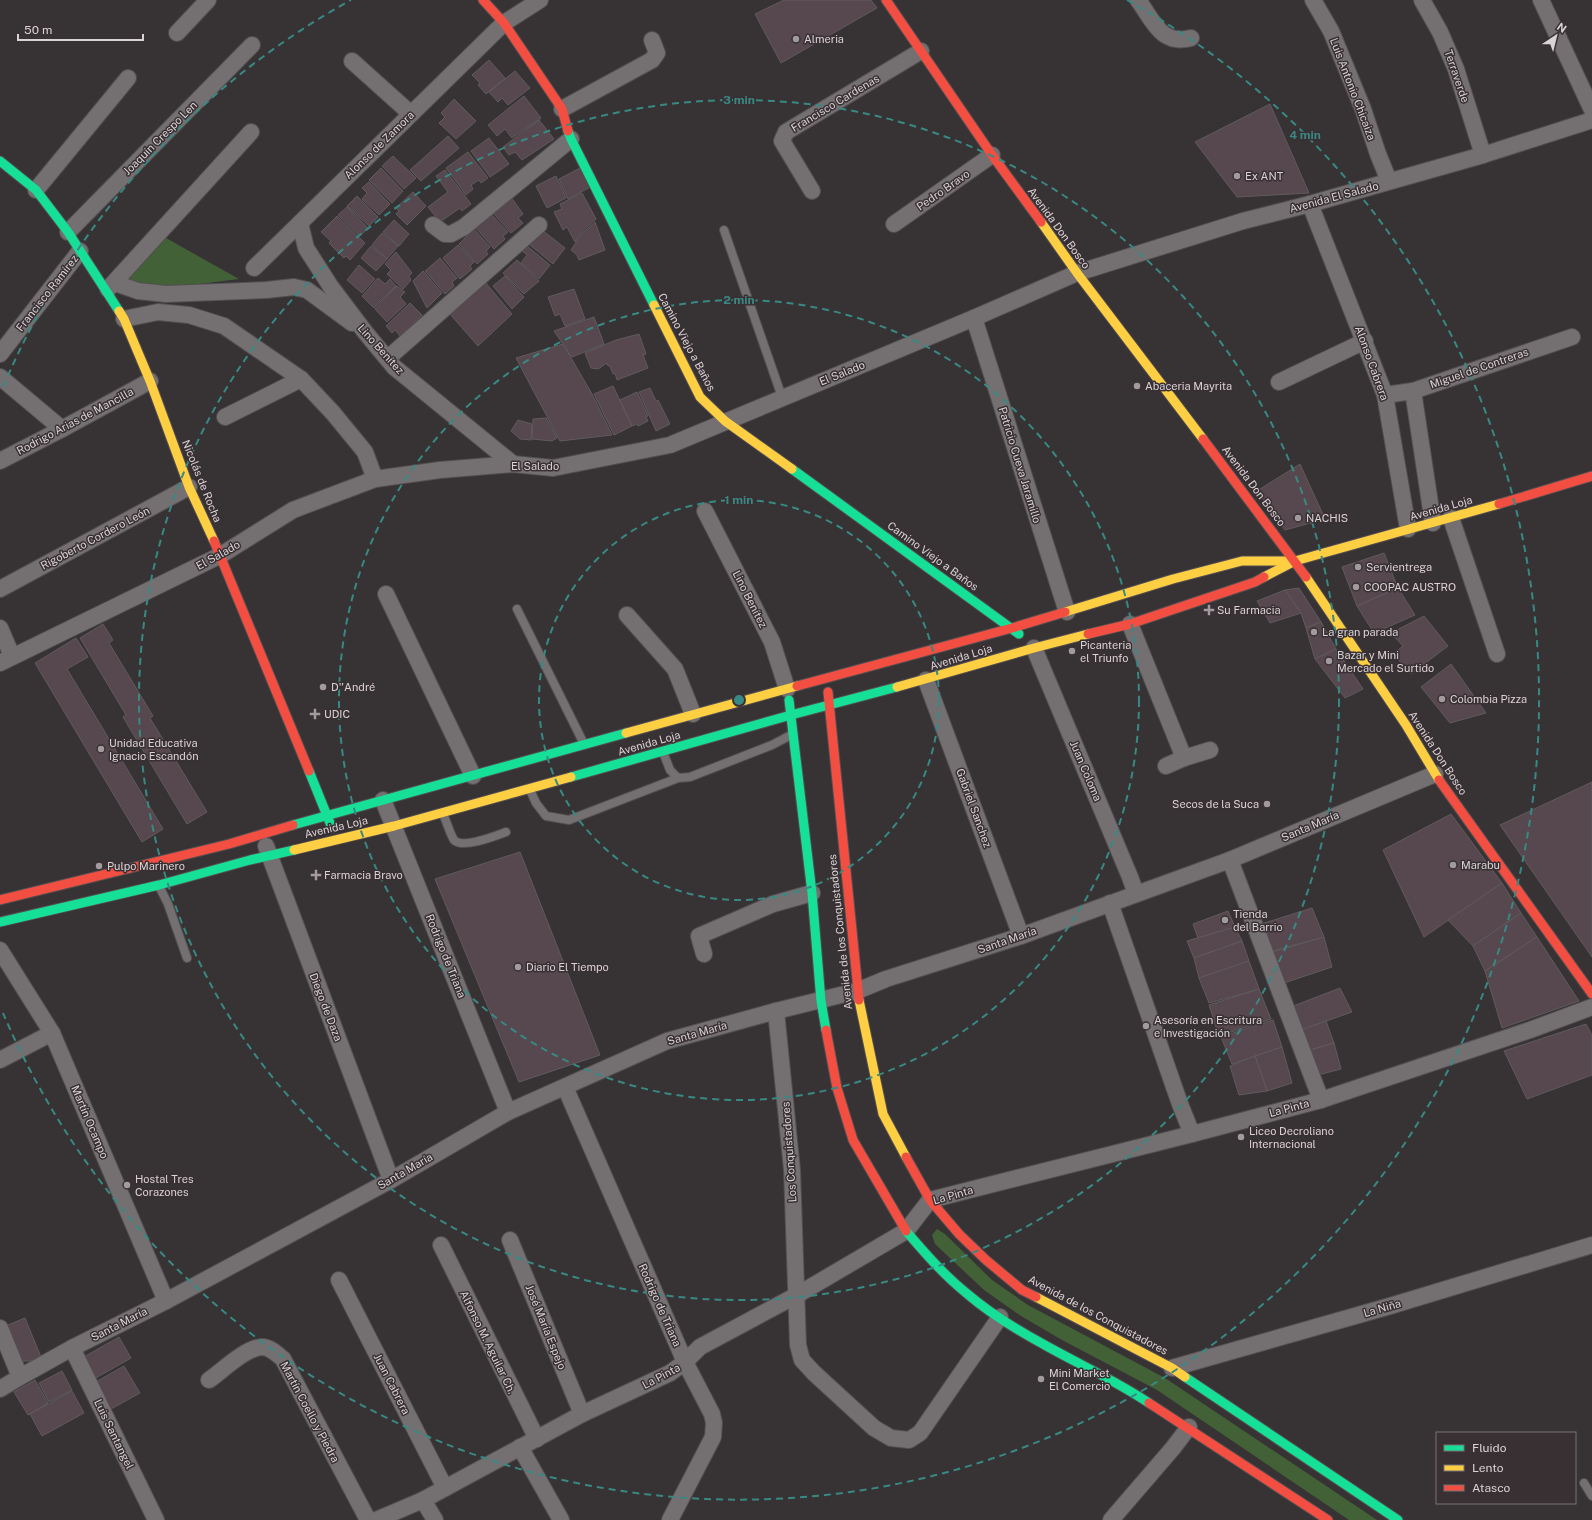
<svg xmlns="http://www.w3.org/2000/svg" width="1592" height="1520" font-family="'Public Sans',sans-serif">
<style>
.green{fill:#426137}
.building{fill:#57474e;stroke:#605b5c}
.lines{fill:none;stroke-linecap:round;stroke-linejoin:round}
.lane-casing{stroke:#534f51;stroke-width:10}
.street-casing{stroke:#534f51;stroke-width:18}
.fast-casing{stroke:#534f51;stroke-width:11}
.slow-casing{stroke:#534f51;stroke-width:11}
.jam-casing{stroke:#534f51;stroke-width:11}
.lane{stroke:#747072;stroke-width:8}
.street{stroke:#747072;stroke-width:16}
.fast{stroke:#16e098;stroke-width:9}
.slow{stroke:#ffcf43;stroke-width:9}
.jam{stroke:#f24e42;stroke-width:9}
.ring{fill:none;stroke:#388983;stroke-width:2;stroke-dasharray:7 5}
.poi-dot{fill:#a19b9d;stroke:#393034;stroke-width:1.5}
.labels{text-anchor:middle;stroke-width:3;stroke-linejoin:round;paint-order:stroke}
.poi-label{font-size:11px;fill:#dad4d6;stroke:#393034;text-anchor:start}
.street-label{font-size:11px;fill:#dad4d6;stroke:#393034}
.centre{fill:#388983;stroke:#393034;stroke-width:2}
.ring-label{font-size:12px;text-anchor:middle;font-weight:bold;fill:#388983;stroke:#393034;stroke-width:3;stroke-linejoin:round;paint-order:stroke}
</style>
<rect width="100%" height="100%" fill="#373234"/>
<g class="green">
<path d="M166,238l73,41 -63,8 -49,-6z"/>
<path d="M937,1229l8,5 47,46 36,25 137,73 212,142h-28l-192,-130 -95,-50 -41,-24 -37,-26 -49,-46 -3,-9z"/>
</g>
<g class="building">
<path d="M784,0h87l6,8 -96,55 -26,-49z"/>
<path d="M489,60l16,18 -19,16 -8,-9 2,-2 -8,-8z"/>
<path d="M515,71l15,17 -22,17 -6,-7 -4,4 -9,-10z"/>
<path d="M524,96l17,22 -29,20 -7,-9 -8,7 -9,-11z"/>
<path d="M454,99l22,22 -20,18 -17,-16 6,-6 -4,-4z"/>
<path d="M1270,104l39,89 -72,4 -42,-55z"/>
<path d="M539,120l15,19 -32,21 -7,-8 -6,3 -6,-8z"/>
<path d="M448,136l11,12 -38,33 -11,-11z"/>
<path d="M489,138l20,26 -19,13 -19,-26z"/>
<path d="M468,152l20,26 -7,5 -2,-3 -8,5 2,4 -7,6 -20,-27z"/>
<path d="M393,156l23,22 -12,11 -22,-23z"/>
<path d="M582,167l10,19 -24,13 -9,-20z"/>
<path d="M381,168l22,23 -11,12 -23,-23z"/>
<path d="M445,170l26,34 -9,7 -2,-3 -20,14 -12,-15 20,-15 -12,-16z"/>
<path d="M556,176l10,22 -19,10 -11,-22z"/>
<path d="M369,182l21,22 -11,11 -17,-16 5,-6 -5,-5z"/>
<path d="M413,192l13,14 -19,19 -11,-11 3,-3 -3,-3z"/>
<path d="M582,193l14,26 -14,12 -7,11 -8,-15 -4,3 -9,-18 8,-3 -2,-5z"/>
<path d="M357,196l21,21 -9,9 -22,-20z"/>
<path d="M511,197l12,17 -5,4 5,5 -12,10 -18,-20z"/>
<path d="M347,207l21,21 -8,8 -22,-21z"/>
<path d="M491,214l17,18 -5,4 2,3 -11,10 -18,-21z"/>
<path d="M337,216l28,27 -15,17 -4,-4 -2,2 -15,-15 2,-2 -10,-9z"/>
<path d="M394,220l15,14 -10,12 -16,-14z"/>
<path d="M595,222l10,28 -26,10 -2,-5 -6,-5 12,-18z"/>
<path d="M474,229l16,18 -4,4 2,3 -11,10 -18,-20z"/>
<path d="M542,230l23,18 -12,16 -23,-19z"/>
<path d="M382,233l16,13 -11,13 -15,-14z"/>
<path d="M458,245l16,17 -4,4 2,3 -12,10 -17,-21z"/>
<path d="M526,245l24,20 -11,14 -18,-16 6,-8 -6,-5z"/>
<path d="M371,246l16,13 -11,12 -15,-13z"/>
<path d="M396,252l16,21 -3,3 2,4 -8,9 -16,-15 4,-4 -6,-6z"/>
<path d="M440,258l17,20 -5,4 2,4 -9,8 -20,-23z"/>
<path d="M517,260l22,21 -15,13 -21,-21z"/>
<path d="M359,265l16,14 -13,14 -15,-13z"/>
<path d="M423,271l19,22 -15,15 -14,-27z"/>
<path d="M505,276l19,21 -12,12 -19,-23z"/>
<path d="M378,278l7,6 5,-5 6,7 -22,22 -12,-12z"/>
<path d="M485,282l27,32 -34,32 -29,-33z"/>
<path d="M397,286l8,6 -5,5 6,7 -19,18 -12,-13z"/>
<path d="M574,289l11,30 -20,7 -5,-12 -5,2 -7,-19z"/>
<path d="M410,303l12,12 -22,21 -5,-6 -3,3 -6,-7z"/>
<path d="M594,317l10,27 -32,13 -18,-26z"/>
<path d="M639,334l7,20 -3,1 5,13 -31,12 -2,-7 -2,1 -3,-8h-2l-1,-3 -9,6 -7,-1 -6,-15 31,-13z"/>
<path d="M563,344l29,50 20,41 -52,6 -44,-83z"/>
<path d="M613,386l19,40 -18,9 -20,-41z"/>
<path d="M650,388l6,13 2,-1 12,24 -14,7 -17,-39z"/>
<path d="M637,392l11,24 -2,1 2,4 -10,5 -1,-2 -5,2 -12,-26z"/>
<path d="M546,418l11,20 -5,3 -20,-2 1,-20z"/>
<path d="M518,420l14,4 -1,16 -11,-1 -9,-8z"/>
<path d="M1300,464l25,55 -40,11 -28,-39z"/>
<path d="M1384,553l14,35 -41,18 -15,-39z"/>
<path d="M1299,588l22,34 -15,6 -5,-15 -16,-23z"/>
<path d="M1398,588l17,27 -41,18 -17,-27z"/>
<path d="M1285,590l16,23 -31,10 -13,-22z"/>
<path d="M1424,616l24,30 -37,28 -18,-20 10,-8 -12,-13z"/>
<path d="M1321,622l15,27 -21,10 -9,-31z"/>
<path d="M103,624l10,16 -4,3 44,73 -3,2 57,94 -20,12 -64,-107 3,-2 -46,-77z"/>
<path d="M76,638l12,19 -21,12 96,160 -21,13 -107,-179z"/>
<path d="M1336,649l27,40 -18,9 -30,-39z"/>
<path d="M1451,664l35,49 -36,10 -29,-36z"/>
<path d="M1592,782v175l-92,-132z"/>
<path d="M1451,814l51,69 -78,54 -41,-87z"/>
<path d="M520,852l80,203 -81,27 -84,-203z"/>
<path d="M1502,883l19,30 -48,33 -25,-26z"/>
<path d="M1312,908l12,29 -55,15 -11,-27z"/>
<path d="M1228,911l7,16 -37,11 -5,-14z"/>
<path d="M1521,913l16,24 -52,34 -12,-25z"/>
<path d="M1235,927l7,14 -48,17 -7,-17z"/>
<path d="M1324,937l8,30 -51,17 -12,-31z"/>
<path d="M1537,937l42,64 -77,27 -17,-57z"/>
<path d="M1242,941l7,20 -50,17 -5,-20z"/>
<path d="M1249,961l10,28 -50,14 -10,-25z"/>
<path d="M1340,988l12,24 -54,19 -10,-23z"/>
<path d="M1259,989l12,30 -52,17 -10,-31z"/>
<path d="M1273,1020l9,27 -50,17 -11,-27z"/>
<path d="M1326,1021l8,22 -30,9 -6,-21z"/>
<path d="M1586,1024l6,11v40l-65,24 -23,-48z"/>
<path d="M1334,1043l7,26 -27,7 -10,-24z"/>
<path d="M1282,1047l10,36 -25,8 -12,-35z"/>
<path d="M1255,1056l12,35 -28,4 -9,-29z"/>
<path d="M25,1318l16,39 -11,4h-8l-19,-34z"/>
<path d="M119,1337l12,21 -37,21 -12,-21z"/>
<path d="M124,1366l16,27 -31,17 -15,-27z"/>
<path d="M62,1371l10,19 -23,12 -10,-19z"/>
<path d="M35,1380l13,23 -20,12 -14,-23z"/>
<path d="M72,1391l12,22 -42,23 -12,-22z"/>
</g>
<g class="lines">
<g class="lane-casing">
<g id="lane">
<path d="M724,230l58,167"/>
<path d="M517,609l67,135"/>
<path d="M663,752l7,18 8,8 12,-1 82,-32 19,-10"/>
<path d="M530,790l6,13 10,13 23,4 109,-42"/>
<path d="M443,814c3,6 7,20 11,26 8,9 41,-4 52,-8"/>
<path d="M159,886l9,18 19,54"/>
<path d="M1584,1483l8,13"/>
</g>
</g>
<g class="street-casing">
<g id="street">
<path d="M1138,0c15,20 23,46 53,38"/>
<path d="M1313,0l18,31 32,78 15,45 11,27"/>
<path d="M1422,0l18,32 16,37 27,86"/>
<path d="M1541,0l51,110"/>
<path d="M177,33l31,-33"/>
<path d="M352,61l59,53"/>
<path d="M562,109l90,-49 5,-7 -5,-13"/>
<path d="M36,190l92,-112"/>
<path d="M812,191l-30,-50 4,-9 135,-81"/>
<path d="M1310,204l75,191 23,134"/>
<path d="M300,223l6,25 25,39 34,45 29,35 119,97"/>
<path d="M894,224l98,-69"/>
<path d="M433,225l12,9h6l13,-7 107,-88"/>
<path d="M68,232l184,-187"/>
<path d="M254,268l250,-245 36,-23"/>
<path d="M115,283l23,8 28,3 100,-4 28,-3 13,3 45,33"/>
<path d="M108,289l143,-157"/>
<path d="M974,318l93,294"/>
<path d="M124,319l34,-7 31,3 35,11 77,53 32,34 32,39 10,27"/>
<path d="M0,354l80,-103"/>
<path d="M388,358l151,-133"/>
<path d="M0,377l62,52"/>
<path d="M1279,382l86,-41"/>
<path d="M1413,391l20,132"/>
<path d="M1385,395l28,-4 159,-54"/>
<path d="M225,417l76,-38"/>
<path d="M0,461l62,-32 88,-48"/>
<path d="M705,511l67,131 15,47"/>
<path d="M1451,518l46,136"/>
<path d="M0,589l189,-102"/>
<path d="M386,594l87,182"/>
<path d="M627,615l48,54 18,45"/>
<path d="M1130,624l54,134 26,-8"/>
<path d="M0,628l12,28"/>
<path d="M1034,648l96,229 6,17"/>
<path d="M0,663l221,-108 72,-45 82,-31 65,-9 73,-6 40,4 117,-23 304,-127 103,-45 166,-52 67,-17 173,-49 109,-35"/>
<path d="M926,680l95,256"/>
<path d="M1166,766l18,-8"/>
<path d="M383,800l125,312"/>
<path d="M266,846l125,334"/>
<path d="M1230,860l91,240"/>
<path d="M1110,903l70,201 12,30"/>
<path d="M0,950l52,83 114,268"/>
<path d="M704,954l-5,-18 74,-32 39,-11"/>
<path d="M776,1011l16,159 6,175 4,15 12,13 60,55 17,10 18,2 11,-7 80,-116"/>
<path d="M0,1060l52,-27"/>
<path d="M565,1087l120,275 27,52 2,9 -1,14 -43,83"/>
<path d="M510,1240l72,174"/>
<path d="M441,1245l96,194"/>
<path d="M339,1280l106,208"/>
<path d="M0,1328l20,49"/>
<path d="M72,1348l84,172"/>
<path d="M1172,1368l218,-62 202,-61"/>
<path d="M209,1380c13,-9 36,-32 53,-33 8,0 15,7 21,12l85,161"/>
<path d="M0,1389l20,-12 52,-29 94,-47 225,-121 117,-68 159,-71 109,-30 81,-20 29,-12 135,-43 209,-76 205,-86"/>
<path d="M520,1447l41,73"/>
<path d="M423,1500l12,20"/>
<path d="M376,1520l47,-20 159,-86 88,-41 15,-11 15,-15 97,-52 109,-64 24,-31 262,-66 129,-34 209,-70 62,-23"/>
<path d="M1111,1520l62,-72 16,-21"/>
</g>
</g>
<g class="fast-casing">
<g id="fast">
<path d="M568,131l3,8 83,166"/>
<path d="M0,161l36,29 32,42 51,79"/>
<path d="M792,469l227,165"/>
<path d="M789,700l23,193 9,108 5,29"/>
<path d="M309,771l23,57"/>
<path d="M571,777l220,-62 106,-28"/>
<path d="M293,825l333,-92"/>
<path d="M0,922l159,-37 91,-25 44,-10"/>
<path d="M906,1231c18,21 37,43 59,61 22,19 52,38 78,52 35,20 72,36 106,59"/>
<path d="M1185,1377l213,143"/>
</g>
</g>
<g class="slow-casing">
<g id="slow">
<path d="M1041,222l36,51 126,166"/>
<path d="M654,305l46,92 25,24 67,48"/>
<path d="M119,311l5,8 26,62 39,106 25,54"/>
<path d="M1264,577l31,-16 204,-57"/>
<path d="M1306,577l100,148 33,55"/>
<path d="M1065,612l108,-33 69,-18h50"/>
<path d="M897,687l137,-39 54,-14"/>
<path d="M626,733l171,-47"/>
<path d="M294,850l100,-24 177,-49"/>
<path d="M859,1000l24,114 23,43"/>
<path d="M1036,1297l136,71 13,9"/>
</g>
</g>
<g class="jam-casing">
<g id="jam">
<path d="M483,0l21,23 58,86 6,22"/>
<path d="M886,0l106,155 49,67"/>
<path d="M1203,439l103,138"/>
<path d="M1499,504l93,-28"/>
<path d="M214,541l95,230"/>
<path d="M1088,634l42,-10 125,-42 9,-5"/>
<path d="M797,686l215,-58 53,-16"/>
<path d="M828,692l31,308"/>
<path d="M1439,780l153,214"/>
<path d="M0,900l229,-56 64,-19"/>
<path d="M826,1030l11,58 16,52 53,91"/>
<path d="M906,1157l24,43 29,34 27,26 36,30 14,7"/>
<path d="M1149,1403l179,117"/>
</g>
</g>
<use href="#lane" class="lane"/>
<use href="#street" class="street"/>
<use href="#fast" class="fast"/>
<use href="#slow" class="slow"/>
<use href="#jam" class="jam"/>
</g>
<g class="ring">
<circle cx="739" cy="700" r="200"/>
<circle cx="739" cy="700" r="400"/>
<circle cx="739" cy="700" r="600"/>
<path d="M3 387A800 800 0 0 1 351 0M1127 0A800 800 0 1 1 3 1013"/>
</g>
<g class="poi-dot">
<circle cx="796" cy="39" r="4"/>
<circle cx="1237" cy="176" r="4"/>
<circle cx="1137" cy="386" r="4"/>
<circle cx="1298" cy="518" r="4"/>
<circle cx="1358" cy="567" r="4"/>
<circle cx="1356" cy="587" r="4"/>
<path d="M1207 604h4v4h4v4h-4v4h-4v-4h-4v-4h4z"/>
<circle cx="1314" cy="632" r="4"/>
<circle cx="1072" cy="651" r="4"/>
<circle cx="1329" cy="661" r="4"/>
<circle cx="323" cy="687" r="4"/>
<circle cx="1442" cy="699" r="4"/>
<path d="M313 708h4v4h4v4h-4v4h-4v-4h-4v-4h4z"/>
<circle cx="101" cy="749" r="4"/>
<circle cx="1267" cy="804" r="4"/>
<circle cx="1453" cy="865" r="4"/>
<circle cx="99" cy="866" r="4"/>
<path d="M314 869h4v4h4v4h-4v4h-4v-4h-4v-4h4z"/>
<circle cx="1225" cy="920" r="4"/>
<circle cx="518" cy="967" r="4"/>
<circle cx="1146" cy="1026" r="4"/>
<circle cx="1241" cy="1137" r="4"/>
<circle cx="127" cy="1185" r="4"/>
<circle cx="1041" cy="1379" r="4"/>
</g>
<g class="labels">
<g class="poi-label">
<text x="804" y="43">Almeria</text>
<text x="1245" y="180">Ex ANT</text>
<text x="1145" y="390">Abaceria Mayrita</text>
<text x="1306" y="522">NACHIS</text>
<text x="1366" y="571">Servientrega</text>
<text x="1364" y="591">COOPAC AUSTRO</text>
<text x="1217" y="614">Su Farmacia</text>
<text x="1322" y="636">La gran parada</text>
<text x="1080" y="649">Picanteria<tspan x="1080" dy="13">el Triunfo</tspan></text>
<text x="1337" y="659">Bazar y Mini<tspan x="1337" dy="13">Mercado el Surtido</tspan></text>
<text x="331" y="691">D''André</text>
<text x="1450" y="703">Colombia Pizza</text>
<text x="324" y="718">UDIC</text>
<text x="109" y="747">Unidad Educativa<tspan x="109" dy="13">Ignacio Escandón</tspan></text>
<text x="1259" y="808" text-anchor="end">Secos de la Suca</text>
<text x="1461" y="869">Marabu</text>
<text x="107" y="870">Pulpo Marinero</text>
<text x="324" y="879">Farmacia Bravo</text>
<text x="1233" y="918">Tienda<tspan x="1233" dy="13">del Barrio</tspan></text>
<text x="526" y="971">Diario El Tiempo</text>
<text x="1154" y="1024">Asesoría en Escritura<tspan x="1154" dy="13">e Investigación</tspan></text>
<text x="1249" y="1135">Liceo Decroliano<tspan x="1249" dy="13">Internacional</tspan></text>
<text x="135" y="1183">Hostal Tres<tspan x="135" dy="13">Corazones</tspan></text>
<text x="1049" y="1377">Mini Market<tspan x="1049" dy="13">El Comercio</tspan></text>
</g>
<g class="street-label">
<text transform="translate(1457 76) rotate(71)" y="4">Terraverde</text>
<text transform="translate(1353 89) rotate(69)" y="4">Luis Antonio Chicaiza</text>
<text transform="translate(835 103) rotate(-31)" y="4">Francisco Cardenas</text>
<text transform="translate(160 138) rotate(-45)" y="4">Joaquín Crespo Len</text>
<text transform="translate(379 145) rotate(-44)" y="4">Alonso de Zamora</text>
<text transform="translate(943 190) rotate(-35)" y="4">Pedro Bravo</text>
<text transform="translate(1334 197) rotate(-15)" y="4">Avenida El Salado</text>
<text transform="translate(1059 228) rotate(54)" y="4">Avenida Don Bosco</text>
<text transform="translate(47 293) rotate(-52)" y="4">Francisco Ramírez</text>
<text transform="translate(687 342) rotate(62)" y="4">Camino Viejo a Baños</text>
<text transform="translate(381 349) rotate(48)" y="4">Lino Benítez</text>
<text transform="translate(1372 363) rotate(70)" y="4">Alonso Cabrera</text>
<text transform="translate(1479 368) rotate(-19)" y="4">Miguel de Contreras</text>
<text transform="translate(842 373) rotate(-22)" y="4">El Salado</text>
<text transform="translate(75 421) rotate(-28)" y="4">Rodrigo Arias de Mancilla</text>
<text transform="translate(1020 465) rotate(73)" y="4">Patricio Cueva Jaramillo</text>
<text x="535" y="470">El Salado</text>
<text transform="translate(202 481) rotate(68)" y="4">Nicolás de Rocha</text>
<text transform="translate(1254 486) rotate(53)" y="4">Avenida Don Bosco</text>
<text transform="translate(1441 508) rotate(-16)" y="4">Avenida Loja</text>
<text transform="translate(95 538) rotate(-28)" y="4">Rigoberto Cordero León</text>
<text transform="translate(218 555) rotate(-29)" y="4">El Salado</text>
<text transform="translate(933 556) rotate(36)" y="4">Camino Viejo a Baños</text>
<text transform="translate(750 599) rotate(63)" y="4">Lino Benítez</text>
<text transform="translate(961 657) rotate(-17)" y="4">Avenida Loja</text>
<text transform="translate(649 743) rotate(-16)" y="4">Avenida Loja</text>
<text transform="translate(1438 753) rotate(57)" y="4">Avenida Don Bosco</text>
<text transform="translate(1086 771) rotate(67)" y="4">Juan Coloma</text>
<text transform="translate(974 808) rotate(70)" y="4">Gabriel Sanchez</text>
<text transform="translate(1310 826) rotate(-23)" y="4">Santa María</text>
<text transform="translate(336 827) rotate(-13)" y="4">Avenida Loja</text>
<text transform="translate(840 932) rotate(-96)" y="4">Avenida de los Conquistadores</text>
<text transform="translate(1007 940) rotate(-19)" y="4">Santa María</text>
<text transform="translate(446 956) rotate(68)" y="4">Rodrigo de Triana</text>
<text transform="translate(326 1007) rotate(69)" y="4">Diego de Daza</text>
<text transform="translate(697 1033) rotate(-16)" y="4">Santa María</text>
<text transform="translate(1289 1108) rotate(-15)" y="4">La Pinta</text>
<text transform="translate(90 1122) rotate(67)" y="4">Martín Ocampo</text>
<text transform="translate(789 1152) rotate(-94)" y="4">Los Conquistadores</text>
<text transform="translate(405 1171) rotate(-30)" y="4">Santa María</text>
<text transform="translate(953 1195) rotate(-16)" y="4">La Pinta</text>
<text transform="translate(660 1305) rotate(66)" y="4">Rodrigo de Triana</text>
<text transform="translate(1382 1308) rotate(-16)" y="4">La Niña</text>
<text transform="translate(1098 1315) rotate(28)" y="4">Avenida de los Conquistadores</text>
<text transform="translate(119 1324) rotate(-27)" y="4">Santa María</text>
<text transform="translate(546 1327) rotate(68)" y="4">José María Espejo</text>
<text transform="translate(488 1342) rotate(64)" y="4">Alfonso M. Aguilar Ch.</text>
<text transform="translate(661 1376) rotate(-28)" y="4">La Pinta</text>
<text transform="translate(392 1384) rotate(63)" y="4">Juan Cabrera</text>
<text transform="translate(310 1412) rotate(62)" y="4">Martín Coello y Piedra</text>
<text transform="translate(114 1434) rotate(64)" y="4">Luis Santangel</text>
</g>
</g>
<circle cx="739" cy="700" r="6" class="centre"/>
<g class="ring-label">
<text x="739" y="104">3 min</text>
<text x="1305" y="139">4 min</text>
<text x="739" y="304">2 min</text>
<text x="739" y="504">1 min</text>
</g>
<rect x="1436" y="1432" width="140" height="72" fill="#393034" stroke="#797275"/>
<rect x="1444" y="1445" width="20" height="6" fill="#16e098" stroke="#797275"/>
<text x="1472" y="1452" font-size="12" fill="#dad4d6">Fluido</text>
<rect x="1444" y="1465" width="20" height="6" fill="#ffcf43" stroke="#797275"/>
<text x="1472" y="1472" font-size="12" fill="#dad4d6">Lento</text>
<rect x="1444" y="1485" width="20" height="6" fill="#f24e42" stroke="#797275"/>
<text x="1472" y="1492" font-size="12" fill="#dad4d6">Atasco</text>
<g transform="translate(1556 36) rotate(35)" stroke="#393034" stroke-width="3" paint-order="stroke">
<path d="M0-3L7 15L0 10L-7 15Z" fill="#dad4d6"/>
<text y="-6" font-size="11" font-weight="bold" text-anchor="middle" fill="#dad4d6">N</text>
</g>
<path d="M18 34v6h125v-6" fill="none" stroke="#dad4d6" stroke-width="2"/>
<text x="24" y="34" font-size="12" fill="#dad4d6" stroke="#393034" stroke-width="3" paint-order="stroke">50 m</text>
</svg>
